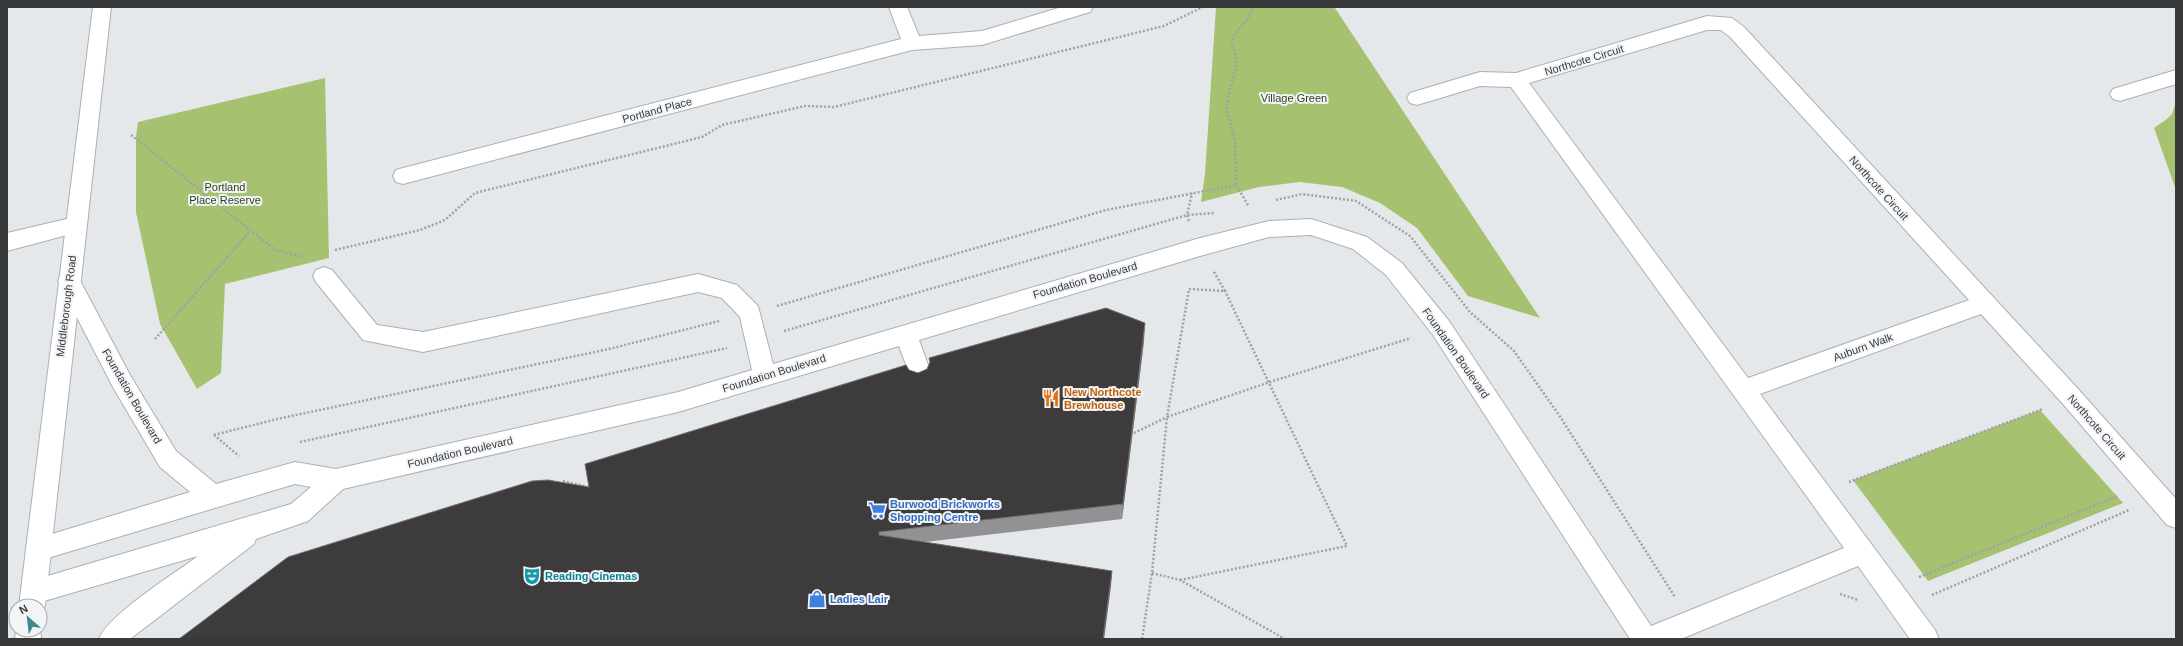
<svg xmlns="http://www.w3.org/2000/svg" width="2183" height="646" font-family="Arial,sans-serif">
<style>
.green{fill:#a6c270}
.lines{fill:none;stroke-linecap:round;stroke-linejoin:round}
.minor-casing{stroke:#adafb2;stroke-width:2}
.major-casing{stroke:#adafb2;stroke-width:2}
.path{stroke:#9fa1a4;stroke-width:2.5;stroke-dasharray:2 2;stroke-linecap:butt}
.minor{fill:#fff;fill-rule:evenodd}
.major{fill:#fff;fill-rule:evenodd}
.wall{fill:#929294}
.shaded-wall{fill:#706f71}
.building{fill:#3e3b3d;stroke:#706f71}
.labels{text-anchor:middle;stroke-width:4;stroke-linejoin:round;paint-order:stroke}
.street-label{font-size:11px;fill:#38393a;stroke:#f2f5f8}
.park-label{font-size:11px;fill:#323e18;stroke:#f2f5f8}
.food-label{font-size:11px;font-weight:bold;fill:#c56008;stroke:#f2f5f8;text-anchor:start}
.shop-label{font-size:11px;font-weight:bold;fill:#366cbe;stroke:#f2f5f8;text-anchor:start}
.culture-label{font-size:11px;font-weight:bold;fill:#0d838f;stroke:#f2f5f8;text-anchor:start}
</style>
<rect width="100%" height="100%" fill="#e5e8eb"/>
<g class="green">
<path d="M1216,7h122l-3,1 205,310 -72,-22 -51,-68 -37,-25 -38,-16 -43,-5 -40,5 -58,15 4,-28z"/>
<path d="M325,78l4,180 -104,26 -4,89 -24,16 -37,-65 -24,-112v-75l2,-15z"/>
<path d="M2176,102v88l-22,-62 13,-9 5,-5z"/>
<path d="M2040,410l83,93 -195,78 -75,-101z"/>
</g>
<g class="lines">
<g class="minor-casing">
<g id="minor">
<path d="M889,7h18l12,29 63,-5 80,-24h31l-3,5 -108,33 -70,5 -509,134 -7,-2 -3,-6 3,-6 7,-2 498,-129z"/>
<path d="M1707,16l25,2 12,9 335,363 97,109v29l-9,-3 -104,-121 -82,-90 -221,80 175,236 4,9h-29l-52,-73 -177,73h-51l-197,-304 -47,-60 -33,-26 -42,-14 -42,2 -69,19 -281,84 14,39 -3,7 -8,3 -8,-3 -15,-40 -221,66 -335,77 -35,32 -52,18 -2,5 -124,95h-31c10,-25 75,-65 99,-83l-164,48 -9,-3 -4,-9 4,-9 9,-3 257,-76 20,-17 -16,-3 -257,77 -9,-4 -3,-8 3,-8 161,-49 -30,-25 -46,-78 -56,-108 3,-6 8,-3 8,3 53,100 46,76 40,33 79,-22 41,7 342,-77 74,-22 -12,-53 -18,-19 -24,-6 -275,60 -60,-12 -47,-58 -3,-6 3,-6 8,-3 8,3 45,55 46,7 275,-58 39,11 21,21 15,58 427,-126 69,-17 42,-2 56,18 35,26 47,58 202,305 193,-78 -333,-461 -31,-1 -63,19 -7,-2 -3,-5 3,-5 70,-21 36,1zM1707,30h14l9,7 239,263 -221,78 -219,-295z"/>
<path d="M2176,70v14l-56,17 -7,-2 -3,-5 3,-5z"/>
<path d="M75,217l7,2 3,6 -3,6 -75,20v-18z"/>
</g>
</g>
<g class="major-casing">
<g id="major">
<path d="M93,7h18l-66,599 -5,9v-9h-21z"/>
<path d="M40,626l1,13h-26l1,-9h24z"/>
</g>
</g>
<g class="path">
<path d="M131,135l144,115 28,7"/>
<path d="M1276,200l26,-6 54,7 54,35 60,76 44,39 45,64 116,182"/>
<path d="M1248,205l-12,-20 -1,-44 -9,-35 11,-44 -5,-19 1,-7 14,-16 6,-13"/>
<path d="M1189,221l-2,-6 5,-22"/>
<path d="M335,250l85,-20 25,-10 30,-27 227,-56 20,-12 83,-19 29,1 330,-81 39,-19"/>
<path d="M1214,272l11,19 -36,-2 -22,128 103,-35 141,-44"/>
<path d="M777,306l329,-96 130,-25"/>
<path d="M784,331l403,-116 27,-2"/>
<path d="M155,339l95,-108"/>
<path d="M1134,433l33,-16"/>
<path d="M214,435l25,21"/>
<path d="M214,435l63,-16 332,-70 110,-28"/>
<path d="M300,442l427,-94"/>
<path d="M563,481l29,7"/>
<path d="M1849,482l194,-73"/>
<path d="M1152,573l28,7 105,59"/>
<path d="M1919,577l199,-81"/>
<path d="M1180,580l167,-34 -122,-255"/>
<path d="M1840,594l18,6"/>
<path d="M1932,595l197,-85"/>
<path d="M1142,639l10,-66 15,-156"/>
</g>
<use href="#minor" class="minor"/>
<use href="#major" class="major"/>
</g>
<path class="wall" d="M1144,341l-22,178 -197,23 187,29 -1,14 -7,54h-925l410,-152 320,-117 9,3z"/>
<g class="shaded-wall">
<path d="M1145,323l-1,18 -22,178 1,-15z"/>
<path d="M1112,571l-1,14 -7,54h-1z"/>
</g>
<path class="building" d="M1106,308l39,15 -22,181 -244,28v3l233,36 -9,68h-924l109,-82 244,-76 16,-1 41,7 -4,-23 321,-99 3,5 9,3 9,-4 3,-7 -1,-4z"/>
<defs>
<g id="restaurant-bare" transform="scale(1.38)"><path d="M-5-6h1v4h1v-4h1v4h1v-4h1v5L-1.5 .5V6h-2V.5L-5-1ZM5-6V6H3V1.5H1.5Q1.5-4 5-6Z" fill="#e8710a" stroke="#f2f5f8" stroke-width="2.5" paint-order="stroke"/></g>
<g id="supermarket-bare" transform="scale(1.38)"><path d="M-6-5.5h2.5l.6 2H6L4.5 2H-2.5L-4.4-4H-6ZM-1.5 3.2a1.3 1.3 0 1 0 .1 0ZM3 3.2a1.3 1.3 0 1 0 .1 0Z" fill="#3f7fe0" stroke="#f2f5f8" stroke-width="2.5" paint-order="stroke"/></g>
<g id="theatre-bare" transform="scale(1.38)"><path d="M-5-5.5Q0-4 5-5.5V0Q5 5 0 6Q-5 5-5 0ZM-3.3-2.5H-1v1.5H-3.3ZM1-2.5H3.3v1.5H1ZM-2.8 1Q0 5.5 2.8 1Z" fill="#0f9aa8" stroke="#f2f5f8" stroke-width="2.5" paint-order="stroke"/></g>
<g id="shop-bare" transform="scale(1.38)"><path d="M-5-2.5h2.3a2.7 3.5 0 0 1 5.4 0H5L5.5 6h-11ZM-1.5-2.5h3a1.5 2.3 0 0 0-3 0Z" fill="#3f7fe0" stroke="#f2f5f8" stroke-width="2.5" paint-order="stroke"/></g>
</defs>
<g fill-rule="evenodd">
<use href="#restaurant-bare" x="1051" y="398"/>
<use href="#supermarket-bare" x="877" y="510"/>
<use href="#theatre-bare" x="532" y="576"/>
<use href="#shop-bare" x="817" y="599"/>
</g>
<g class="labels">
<g class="street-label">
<text transform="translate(1584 60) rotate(-17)" y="4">Northcote Circuit</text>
<text transform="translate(657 110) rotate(-15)" y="4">Portland Place</text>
<text transform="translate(1879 188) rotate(48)" y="4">Northcote Circuit</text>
<text transform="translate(1085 280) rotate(-16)" y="4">Foundation Boulevard</text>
<text transform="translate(66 306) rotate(-83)" y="4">Middleborough Road</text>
<text transform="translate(1863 347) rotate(-20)" y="4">Auburn Walk</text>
<text transform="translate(1456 353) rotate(55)" y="4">Foundation Boulevard</text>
<text transform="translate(774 373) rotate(-17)" y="4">Foundation Boulevard</text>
<text transform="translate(132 396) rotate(60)" y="4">Foundation Boulevard</text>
<text transform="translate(2097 427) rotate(49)" y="4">Northcote Circuit</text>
<text transform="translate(460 452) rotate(-13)" y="4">Foundation Boulevard</text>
</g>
<g class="park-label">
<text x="1294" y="102">Village Green</text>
<text x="225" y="191">Portland<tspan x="225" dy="13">Place Reserve</tspan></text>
</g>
<g class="food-label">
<text x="1064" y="396">New Northcote<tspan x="1064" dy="13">Brewhouse</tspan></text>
</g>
<g class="shop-label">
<text x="890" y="508">Burwood Brickworks<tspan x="890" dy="13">Shopping Centre</tspan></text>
<text x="830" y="603">Ladies Lair</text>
</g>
<g class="culture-label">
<text x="545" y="580">Reading Cinemas</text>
</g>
</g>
<rect width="2183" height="646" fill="none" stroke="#38393a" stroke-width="16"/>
<g transform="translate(28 618) rotate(332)"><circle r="19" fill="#f2f5f8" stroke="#a8aaac"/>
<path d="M0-3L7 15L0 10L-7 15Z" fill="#40888b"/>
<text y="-6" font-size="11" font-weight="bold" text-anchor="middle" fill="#38393a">N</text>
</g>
</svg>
